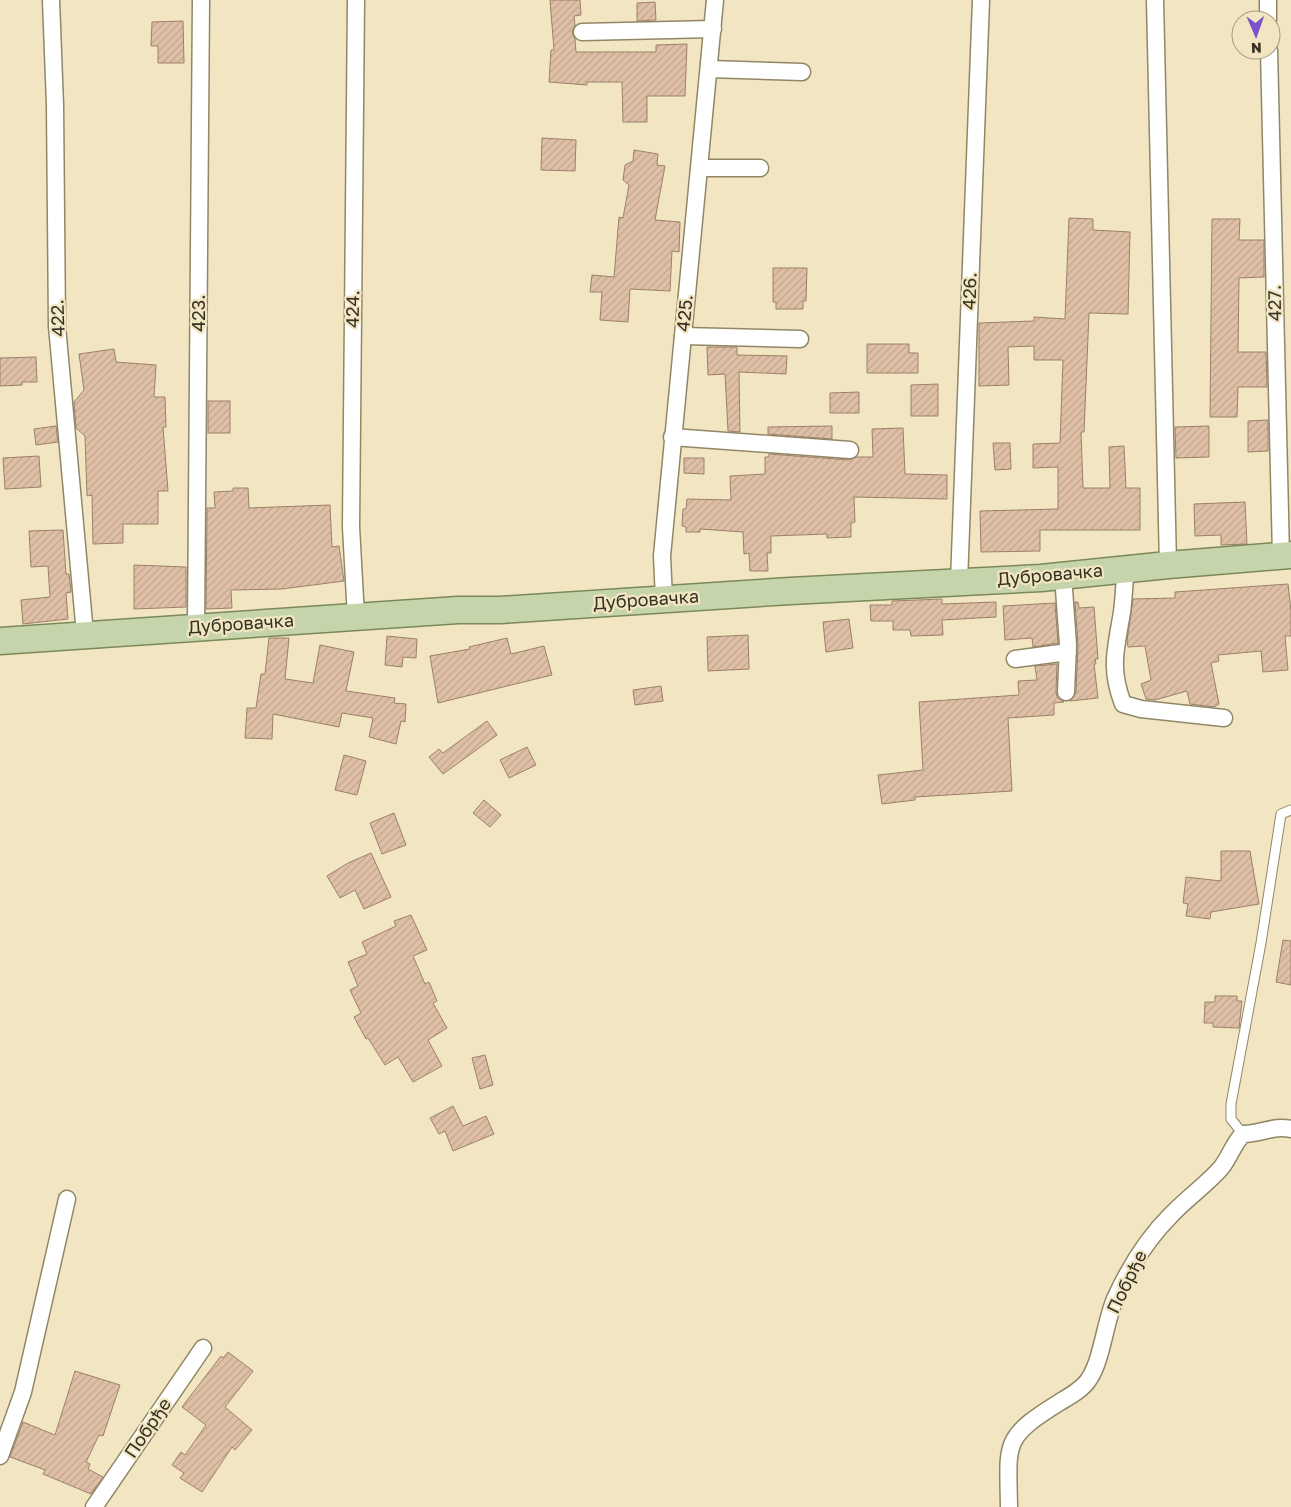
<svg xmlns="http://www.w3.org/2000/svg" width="1291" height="1507" font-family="'Golos Text',sans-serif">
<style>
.building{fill:url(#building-hatch);stroke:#9c8068}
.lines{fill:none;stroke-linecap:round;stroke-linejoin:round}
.service-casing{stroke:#918766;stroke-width:11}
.minor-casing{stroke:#918766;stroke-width:19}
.primary-casing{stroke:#7b8858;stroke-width:29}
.service{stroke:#fff;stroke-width:9}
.minor{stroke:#fff;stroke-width:16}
.primary{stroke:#c6d4ac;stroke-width:26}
.labels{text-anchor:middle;stroke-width:4.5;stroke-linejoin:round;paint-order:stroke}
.street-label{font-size:18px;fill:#363123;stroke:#f2e6c2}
</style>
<defs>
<pattern id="building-hatch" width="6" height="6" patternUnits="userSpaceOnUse" patternTransform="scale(1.25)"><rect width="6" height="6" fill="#dfc0a7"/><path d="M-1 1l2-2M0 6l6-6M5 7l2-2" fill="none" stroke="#c0a58f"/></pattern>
</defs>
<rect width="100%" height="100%" fill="#f2e6c2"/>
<g class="building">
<path d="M550,0h30l1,15 -7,1 1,10 -3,6 3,7 1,13h80v-7l31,-1 -2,52h-38v26h-24l-1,-40h-35v3l-38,-3 2,-32h3z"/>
<path d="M655,2l1,18 -19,1v-18z"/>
<path d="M183,21l1,42h-26v-17h-7l1,-24z"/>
<path d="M542,138l34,2 -1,31 -34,-1z"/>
<path d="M634,150l24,4 -1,11 8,1 -10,54 25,2 -1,30 -7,-1 -2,40 -40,-2 -2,33 -28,-2 2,-28h-12l2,-17 22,2 5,-60 4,1 6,-33 -6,-5 2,-15 8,-4z"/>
<path d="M1069,218l24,1v11l37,2 -2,82 -39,-1 -5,119h-3l2,56h27l-1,-41 15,-1 2,42h14v42h-100v21l-59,1 -1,-41 78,-2v-42l-25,1v-24l27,-1 3,-83h-29v-14l-26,1 1,38 -30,1v-63l55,-2v-4l31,2z"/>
<path d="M1212,219h28l-1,21h25v37l-25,1 -1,74h28l1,35h-29l-1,30h-27z"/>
<path d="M773,268h34l-1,33h-3v8h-27v-7h-3z"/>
<path d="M867,344h42v9h9v20h-51z"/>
<path d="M707,347h30v8l50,1 -1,18 -47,-2 1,60 -12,-1 -3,-57 -17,1z"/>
<path d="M114,349l2,13 40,3 -2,32h11l1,30h-3l5,64h-10v33h-35v19l-30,1 -1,-49 -5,1 -2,-60 -9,-8 -2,-26 10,-12 -5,-36z"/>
<path d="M36,357l1,25h-15v3l-22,1v-28z"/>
<path d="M938,384v32h-27v-31z"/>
<path d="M859,392v21h-29v-20z"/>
<rect x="208" y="401" width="22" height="32"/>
<path d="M1268,420v31l-20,1v-31z"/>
<path d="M56,426l2,16 -22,3 -2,-16z"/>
<path d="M832,426v13l-64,-5v-7z"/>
<path d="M1209,426v31l-33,1 -1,-31z"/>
<path d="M903,428l2,46 42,1v24l-93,-2 1,25 -4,1v14l-24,1v-4l-56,2v17h-4l1,18h-18l-1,-18 -5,1 -1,-22 -43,-3v3h-14v-5l-4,-1 1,-17h3l1,-10 44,1 -1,-24 35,-2v-17h4v-3l80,6 7,-3h17l-1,-28z"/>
<path d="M993,443h17l1,26 -16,1z"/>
<path d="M39,456l2,31 -36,2 -2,-31z"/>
<path d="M684,458h20v16l-20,-1z"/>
<path d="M233,488h15l1,20 81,-3 2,42 7,-1 5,35 -62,8 -51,1 1,18 -26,1 1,-101h8l-1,-16 19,-1z"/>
<path d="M1245,502l2,42 -26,1v-10l-26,1 -1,-32z"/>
<path d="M63,530l3,44h3l2,18 -5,1 2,26 -45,5 -2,-24 29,-3 -2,-31 -17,1 -2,-36z"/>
<path d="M134,565l52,2v40l-52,2z"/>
<path d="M1288,584l3,27v25h-6l3,34 -25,2 -2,-21 -43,4 1,6 -8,2 8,41 -5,3 -24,-3 -3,-13 -32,9 -9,-1 -5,-15 10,-4 -6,-34 -17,1 -1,-6 6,-42 42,-1v-6z"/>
<path d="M942,599v5l54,-2v15l-54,3 1,15 -32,1 -1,-6h-17v-9h-22l-1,-16h22v-4z"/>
<path d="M1075,602h3l1,6 15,-1 4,52h-3l1,5h-2l4,34 -28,3 6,-9 2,-47z"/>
<path d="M1055,603l3,40 -25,4 -1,-9 -27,2 -2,-34z"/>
<path d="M849,619l4,29 -27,4 -3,-30z"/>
<path d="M748,635l1,34 -41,2 -1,-34z"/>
<path d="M387,636l30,3 -1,19 -13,-1 -1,10 -17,-2z"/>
<path d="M269,638h20l-4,41 28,4 7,-38 34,7 -8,39 49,7 -1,5 12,1 -1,18 -4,-1 -5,23 -27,-7 4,-19 -31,-5 -3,14 -66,-13 -1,25 -27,-1 2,-30h9l5,-34h4z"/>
<path d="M507,638l4,16 33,-8 8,29 -114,28 -8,-47 40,-7 -1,-2z"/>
<path d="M1057,664l-1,28 1,5 7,5 -10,1v12l-46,3 4,73 -97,6v3l-33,4 -4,-29 45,-5 -4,-68 100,-7 -1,-14 19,-1 -2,-14z"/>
<path d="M661,686l2,15 -28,4 -2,-15z"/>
<path d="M487,721l10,14 -54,39 -14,-17 10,-8 4,4z"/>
<path d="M527,747l9,18 -27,13 -9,-18z"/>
<path d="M344,755l22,6 -9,34 -22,-5z"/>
<path d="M484,800l17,15 -11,12 -17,-14z"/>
<path d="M394,813l12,32 -24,9 -12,-31z"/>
<path d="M1221,851h29l9,53 -48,8 -1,7 -24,-3 2,-12 -5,-1 3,-26 35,4z"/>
<path d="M371,853l20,44 -27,12 -9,-19 -15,8 -13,-22 21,-13z"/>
<path d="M411,915l16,35 -14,6 12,28 4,-2 8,19 -4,2 14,25 -19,12 14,26 -29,16 -15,-25 -13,8 -17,-27 -2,1 -12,-22 7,-4 -11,-23 8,-4 -10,-24 19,-8 -5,-12 34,-16 -2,-5z"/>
<path d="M1283,940l8,1v44l-15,-3z"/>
<path d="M1215,996h22v5h5l-3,27 -26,-1v-4h-9l1,-21h10z"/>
<path d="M485,1055l8,30 -13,4 -8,-31z"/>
<path d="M453,1106l10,20 23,-10 8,18 -41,17 -8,-20 -6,3 -9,-16z"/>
<path d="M228,1352l25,19 -28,36 27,23 -17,20 -3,-3 -30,45 -22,-14 4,-5 -12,-8 9,-13 4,3 21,-30 -24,-18 39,-51 2,2z"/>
<path d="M75,1371l45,14 -17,51 -4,-1 -13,27 4,2 -2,5 15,8 -12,17 -48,-20 2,-4 -35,-13 13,-35 32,13z"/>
</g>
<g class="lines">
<g class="service-casing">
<path id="service" d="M1243,1134l-12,-15v-15l30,-161 20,-129 10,-4"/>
</g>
<g class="minor-casing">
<g id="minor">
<path d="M51,0l4,105 2,221 28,308"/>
<path d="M356,0l-5,527 5,90"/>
<path d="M1155,0l13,565"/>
<path d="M1268,0v20"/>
<path d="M582,32l131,-3"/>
<path d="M1269,50l12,506"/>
<path d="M709,69l93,3"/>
<path d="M700,168h60"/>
<path d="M683,336l117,3"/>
<path d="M672,437l178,13"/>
<path d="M1126,569c-2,14 -2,29 -4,43 -6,37 -13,55 1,92l18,5 83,9"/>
<path d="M1063,575l5,70 -2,47"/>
<path d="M959,582l22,-582"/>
<path d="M664,599l-2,-43 53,-556"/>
<path d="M196,627l5,-627"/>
<path d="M1015,659l53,-7"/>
<path d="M0,1456l23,-64 44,-193"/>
<path d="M94,1507l109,-159"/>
<path d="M1009,1507c-1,-65 -7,-69 51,-105 10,-6 23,-13 29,-23 13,-19 16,-57 26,-80 14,-31 32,-60 56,-84 15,-16 35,-30 50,-47 9,-11 12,-24 22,-34 19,0 30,-9 48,-5"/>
</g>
</g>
<g class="primary-casing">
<path id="primary" d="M0,641l458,-31h42l290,-19 251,-13 127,-13 123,-10"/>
</g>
<use href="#service" class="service"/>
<use href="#minor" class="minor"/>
<use href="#primary" class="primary"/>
</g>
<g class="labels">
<g class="street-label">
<text transform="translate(970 291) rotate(-88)" y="6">426.</text>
<text transform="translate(1275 303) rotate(-91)" y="6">427.</text>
<text transform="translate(353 309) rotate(-89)" y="6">424.</text>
<text transform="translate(199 313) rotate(-90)" y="6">423.</text>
<text transform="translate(685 313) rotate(-84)" y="6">425.</text>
<text transform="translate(58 318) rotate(-92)" y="6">422.</text>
<text transform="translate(1050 575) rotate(-5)" y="6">Дубровачка</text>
<text transform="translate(646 600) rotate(-4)" y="6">Дубровачка</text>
<text transform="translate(241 624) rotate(-4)" y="6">Дубровачка</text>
<text transform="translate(1127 1282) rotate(-64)" y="6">Побрђе</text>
<text transform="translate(148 1428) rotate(-56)" y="6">Побрђе</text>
</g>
</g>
<g transform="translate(1256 35) rotate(178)"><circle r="24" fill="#f2e6c2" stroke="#a79e82"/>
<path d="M0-4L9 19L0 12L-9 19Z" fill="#7a52cb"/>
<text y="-8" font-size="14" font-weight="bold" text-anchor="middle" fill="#363123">N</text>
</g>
</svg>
